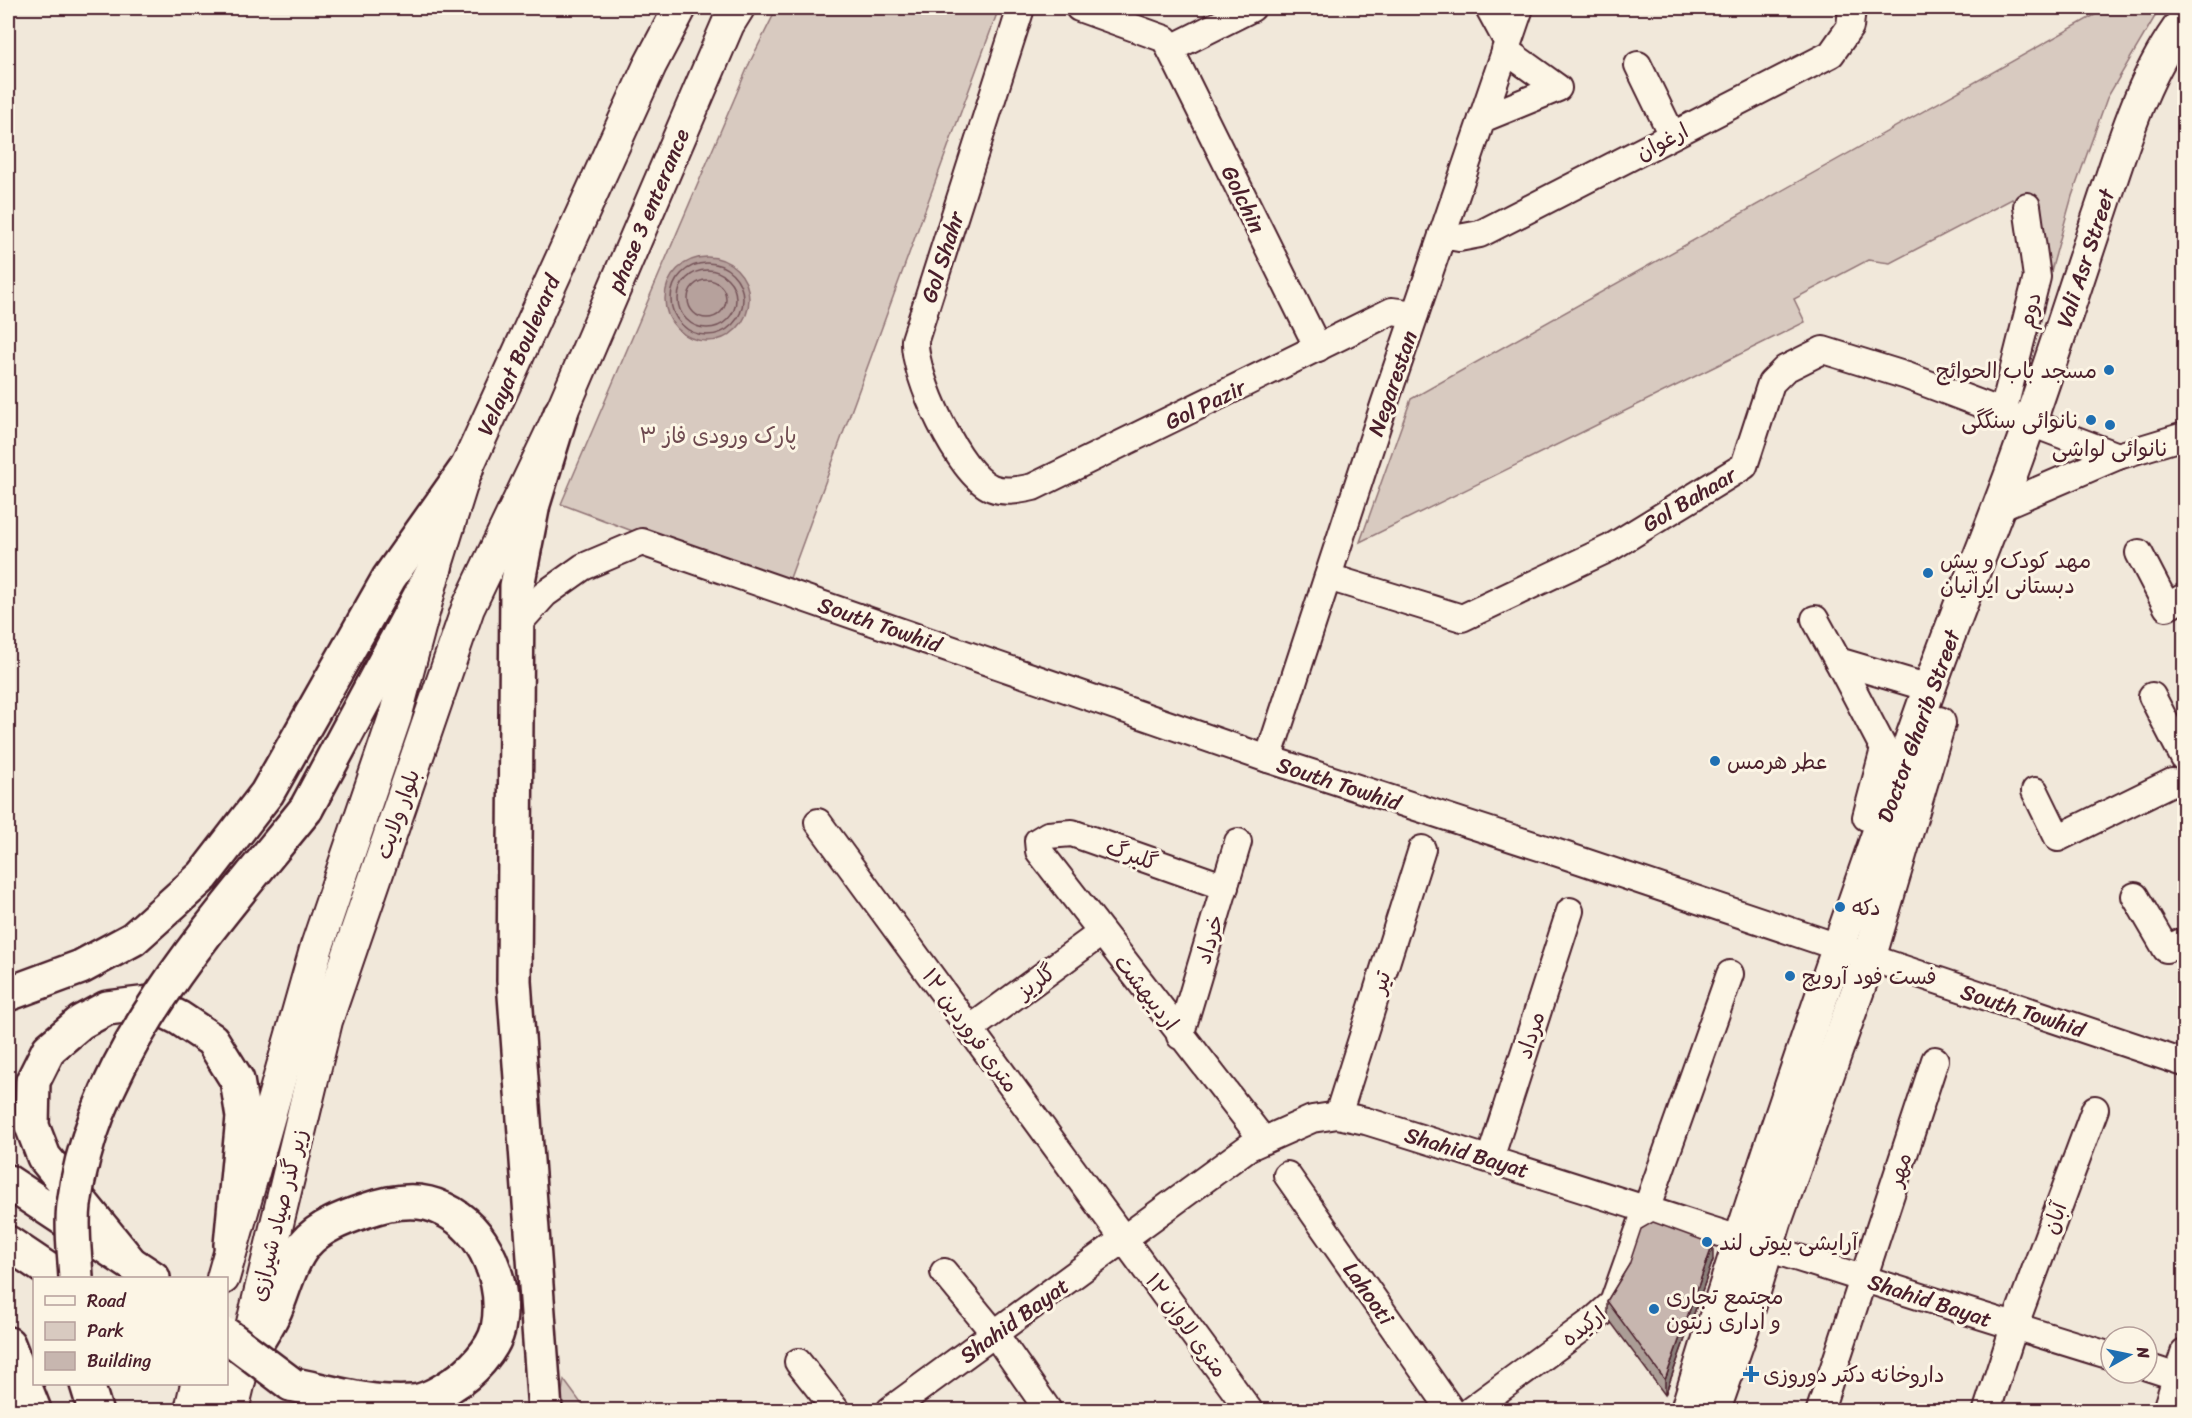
<svg xmlns="http://www.w3.org/2000/svg" width="2192" height="1418" font-family="Sriracha,'Playpen Sans Arabic',sans-serif">
<style>
.green{fill:#d8cac0;stroke:#917476;stroke-width:1.5}
.water{fill:#b6a19c;stroke:#8b6d6f;stroke-width:1.5}
.lines{fill:none;stroke-linecap:round;stroke-linejoin:round}
.shore{stroke:#755358;stroke-width:1.5}
.minor-casing{stroke:#4a1f2b;stroke-width:30}
.major-casing{stroke:#4a1f2b;stroke-width:36}
.highway-casing{stroke:#4a1f2b;stroke-width:38}
.minor{stroke:#fcf5e5;stroke-width:26}
.major{stroke:#fcf5e5;stroke-width:32}
.highway{stroke:#fcf5e5;stroke-width:33}
.highway-bridge-casing{stroke:#4a1f2b;stroke-width:38;stroke-linecap:butt}
.highway-bridge{stroke:#fcf5e5;stroke-width:33}
.wall{fill:#ab9d96;stroke:#4a1f2b;stroke-width:1.5}
.shaded-wall{fill:#8b7f7a;stroke:#4a1f2b;stroke-width:1.5}
.building{fill:#c7b6af;stroke:#4a1f2b;stroke-width:1.5}
.poi-dot{fill:#1f6fb2;stroke:#fcf5e5;stroke-width:2}
.labels{text-anchor:middle;stroke-width:6;stroke-linejoin:round;paint-order:stroke}
.street-label{font-size:22px;fill:#4a1f2b;stroke:#fcf5e5}
.poi-label{font-size:22px;fill:#4a1f2b;stroke:#fcf5e5;text-anchor:start}
.park-label{font-size:22px;fill:#6e4a50;stroke:#fcf5e5}
</style>
<rect width="100%" height="100%" fill="#f1e8da"/>
<filter id="ink" filterUnits="userSpaceOnUse"><feTurbulence type="fractalNoise" baseFrequency=".0167" numOctaves="2"/><feDisplacementMap in="SourceGraphic" scale="12" xChannelSelector="R" yChannelSelector="G"/><feConvolveMatrix kernelMatrix="1 2 1 2 8 2 1 2 1" color-interpolation-filters="sRGB"/></filter>
<g filter="url(#ink)">
<g class="green">
<path d="M777,8h222l-213,581 -225,-85 189,-442z"/>
<path d="M2107,8h53l-53,90 -35,98 -24,86 -36,-83 -122,64 -22,-3 -74,39 11,23 -445,220 51,-143z"/>
<path d="M564,1380l22,30h-27z"/>
</g>
<circle class="water" cx="707" cy="299" r="42"/>
<g class="lines">
<g class="shore">
<circle cx="707" cy="299" r="36"/>
<circle cx="707" cy="299" r="29"/>
<circle cx="707" cy="299" r="19"/>
</g>
<g class="minor-casing">
<g id="minor">
<path d="M1021,8l-106,332c-2,35 44,135 77,148 13,5 28,2 41,-1l359,-176 23,3"/>
<path d="M1079,8l86,31 5,10 82,-41"/>
<path d="M1489,8l19,35"/>
<path d="M1170,49l148,299"/>
<path d="M1638,65l34,70"/>
<path d="M1482,119l76,-31 -53,-38"/>
<path d="M1442,235l17,3 21,-4 351,-180 19,-27 2,-19"/>
<path d="M2003,412l34,-135 -10,-71"/>
<path d="M1999,507l119,-51 66,-20"/>
<path d="M2139,553l28,54 17,-10"/>
<path d="M1328,577l134,41 148,-70 134,-82 27,-83 14,-14 38,-19 84,26 211,80"/>
<path d="M1815,619l23,42 91,27"/>
<path d="M517,625l28,-31 38,-27 59,-25 626,217 290,94 626,210"/>
<path d="M1838,661l46,88 -18,68"/>
<path d="M2152,696l32,62"/>
<path d="M1268,759l117,-357 135,-394"/>
<path d="M2035,791l23,47 114,-56 12,2"/>
<path d="M818,822l431,588"/>
<path d="M1225,887l-153,-54 -24,2 -10,6 1,10 224,289"/>
<path d="M2135,896l31,53 18,-8"/>
<path d="M970,1029l131,-96"/>
<path d="M1180,1036l58,-194"/>
<path d="M1338,1115l84,-266"/>
<path d="M1490,1159l80,-248"/>
<path d="M1287,1175l164,235"/>
<path d="M944,1272l51,62 53,76"/>
<path d="M798,1362l38,48"/>
<path d="M2147,1367l37,12"/>
<path d="M890,1410l359,-263 63,-28 26,-4 28,6c249,77 496,159 745,235"/>
<path d="M1471,1410l124,-91 18,-16 117,-329"/>
<path d="M1820,1410l115,-350"/>
<path d="M1987,1410l27,-83 81,-218"/>
<path d="M2166,1410l18,-57"/>
</g>
</g>
<g class="major-casing">
<g id="major">
<path d="M223,1278l94,-332 78,-229 40,-149 31,-99 184,-404 30,-57"/>
<path d="M191,1410l6,-26"/>
<path d="M232,1410l94,-389 142,-413 93,-195 167,-389 10,-16"/>
<path d="M1687,1410c73,-241 157,-480 241,-718 32,-91 71,-179 102,-271 25,-70 47,-141 71,-211 22,-65 41,-134 83,-189"/>
<path d="M1714,1410l32,-92 29,-96 94,-263 70,-236"/>
</g>
</g>
<g class="highway-casing">
<g id="highway">
<path d="M306,809l129,-241"/>
<path d="M8,994l73,-27 52,-28 70,-63 64,-83 122,-215 77,-109"/>
<path d="M8,1182l145,96"/>
<path d="M8,1243l52,35"/>
<path d="M128,1260l-84,-103 -12,-31 1,-45 16,-32 32,-27 26,-14 42,-5 30,15 33,22 25,40 6,37 -12,128"/>
<path d="M8,1344l26,66"/>
<path d="M240,1369c11,-19 26,-39 35,-59 9,-21 15,-48 30,-66 14,-17 39,-26 59,-33 25,-9 54,-15 79,-2 43,20 64,75 55,120 -5,21 -27,44 -45,55 -13,9 -26,17 -41,18 -41,3 -82,-10 -121,-18"/>
<path d="M87,1384l8,26"/>
<path d="M198,1384l32,26"/>
<path d="M545,1410l-31,-429 3,-395 16,-82 28,-91"/>
</g>
</g>
<use href="#minor" class="minor"/>
<use href="#major" class="major"/>
<use href="#highway" class="highway"/>
<g class="highway-bridge-casing">
<g id="highway-bridge">
<path d="M76,1278c-1,-23 -5,-49 -2,-73 18,-150 140,-282 232,-396"/>
<path d="M226,1335l65,49"/>
</g>
</g>
<use href="#highway-bridge" class="highway-bridge"/>
</g>
<path class="wall" d="M1713,1260l-48,135 -58,-78v-16l22,-36z"/>
<path class="shaded-wall" d="M1713,1244v16l-48,135v-15z"/>
<path class="building" d="M1653,1222l60,22 -48,136 -58,-79 22,-36 12,-36z"/>
</g>
<g class="poi-dot">
<circle cx="2109" cy="370" r="6"/>
<circle cx="2091" cy="420" r="6"/>
<circle cx="2110" cy="425" r="6"/>
<circle cx="1928" cy="573" r="6"/>
<circle cx="1715" cy="761" r="6"/>
<circle cx="1840" cy="907" r="6"/>
<circle cx="1790" cy="976" r="6"/>
<circle cx="1707" cy="1242" r="6"/>
<circle cx="1654" cy="1309" r="6"/>
<path d="M1748 1365h6v6h6v6h-6v6h-6v-6h-6v-6h6z"/>
</g>
<g class="labels">
<g class="street-label">
<text transform="translate(1662 141) rotate(-27)" y="8">ارغوان</text>
<text transform="translate(1244 199) rotate(64)" y="8">Golchin</text>
<text transform="translate(648 210) rotate(-67)" y="8">phase 3 enterance</text>
<text transform="translate(942 257) rotate(-72)" y="8">Gol Shahr</text>
<text transform="translate(2085 258) rotate(-72)" y="8">Vali Asr Street</text>
<text transform="translate(2029 310) rotate(-76)" y="8">دوم</text>
<text transform="translate(518 355) rotate(-66)" y="8">Velayat Boulevard</text>
<text transform="translate(1392 383) rotate(-71)" y="8">Negarestan</text>
<text transform="translate(1205 404) rotate(-26)" y="8">Gol Pazir</text>
<text transform="translate(1689 499) rotate(-31)" y="8">Gol Bahaar</text>
<text transform="translate(880 624) rotate(19)" y="8">South Towhid</text>
<text transform="translate(1918 726) rotate(-70)" y="8">Doctor Gharib Street</text>
<text transform="translate(1339 783) rotate(18)" y="8">South Towhid</text>
<text transform="translate(397 814) rotate(-71)" y="8">بلوار ولایت</text>
<text transform="translate(1132 854) rotate(20)" y="8">گلبرگ</text>
<text transform="translate(1209 939) rotate(-73)" y="8">خرداد</text>
<text transform="translate(1036 981) rotate(-36)" y="8">گلریز</text>
<text transform="translate(1380 982) rotate(-72)" y="8">تیر</text>
<text transform="translate(1147 992) rotate(52)" y="8">اردیبهشت</text>
<text transform="translate(2023 1010) rotate(18)" y="8">South Towhid</text>
<text transform="translate(971 1030) rotate(54)" y="8">۱۲ متری فروردین</text>
<text transform="translate(1530 1035) rotate(-72)" y="8">مرداد</text>
<text transform="translate(1467 1152) rotate(17)" y="8">Shahid Bayat</text>
<text transform="translate(1899 1169) rotate(-72)" y="8">مهر</text>
<text transform="translate(278 1215) rotate(-76)" y="8">زیر گذر صیاد شیرازی</text>
<text transform="translate(2054 1218) rotate(-70)" y="8">آبان</text>
<text transform="translate(1369 1293) rotate(55)" y="8">Lahooti</text>
<text transform="translate(1930 1300) rotate(18)" y="8">Shahid Bayat</text>
<text transform="translate(1014 1320) rotate(-36)" y="8">Shahid Bayat</text>
<text transform="translate(1187 1325) rotate(54)" y="8">۱۲ متری لاوان</text>
<text transform="translate(1583 1326) rotate(-38)" y="8">ارکیده</text>
</g>
<g class="poi-label">
<text x="2097" y="378" text-anchor="end">مسجد باب الحوائج</text>
<text x="2079" y="428" text-anchor="end">نانوائی سنگگی</text>
<text x="2110" y="456" text-anchor="middle">نانوائی لواشی</text>
<text x="1940" y="568">مهد کودک و پیش<tspan x="1940" dy="25">دبستانی ایرانیان</tspan></text>
<text x="1727" y="769">عطر هرمس</text>
<text x="1852" y="915">دکه</text>
<text x="1802" y="984">فست فود آرویچ</text>
<text x="1719" y="1250">آرایشی بیوتی لند</text>
<text x="1666" y="1304">مجتمع تجاری<tspan x="1666" dy="25">و اداری زیتون</tspan></text>
<text x="1763" y="1382">داروخانه دکتر دوروزی</text>
</g>
<g class="park-label">
<text x="718" y="443">پارک ورودی فاز ۳</text>
</g>
</g>
<rect width="2192" height="1418" fill="none" stroke="#fcf5e5" stroke-width="30"/>
<rect x="15" y="15" width="2162" height="1388" fill="none" stroke="#4a1f2b" stroke-width="2" filter="url(#ink)"/>
<rect x="33" y="1277" width="195" height="108" fill="#fcf5e5" stroke="#b59f9b" stroke-width="1.5"/>
<rect x="45" y="1296" width="30" height="9" fill="#fcf5e5" stroke="#b59f9b" stroke-width="1.5"/>
<text x="87" y="1307" font-size="18" fill="#4a1f2b">Road</text>
<rect x="45" y="1322" width="30" height="18" fill="#d8cac0" stroke="#b59f9b" stroke-width="1.5"/>
<text x="87" y="1337" font-size="18" fill="#4a1f2b">Park</text>
<rect x="45" y="1352" width="30" height="18" fill="#c7b6af" stroke="#b59f9b" stroke-width="1.5"/>
<text x="87" y="1367" font-size="18" fill="#4a1f2b">Building</text>
<g transform="translate(2129 1355) rotate(81)"><circle r="28" fill="#fcf5e5" stroke="#b59f9b" stroke-width="1.5"/>
<path d="M0-4.5L10 22L0 15L-10 22Z" fill="#1f6fb2"/>
<text y="-9" font-size="16" font-weight="bold" text-anchor="middle" fill="#4a1f2b">N</text>
</g>
</svg>
